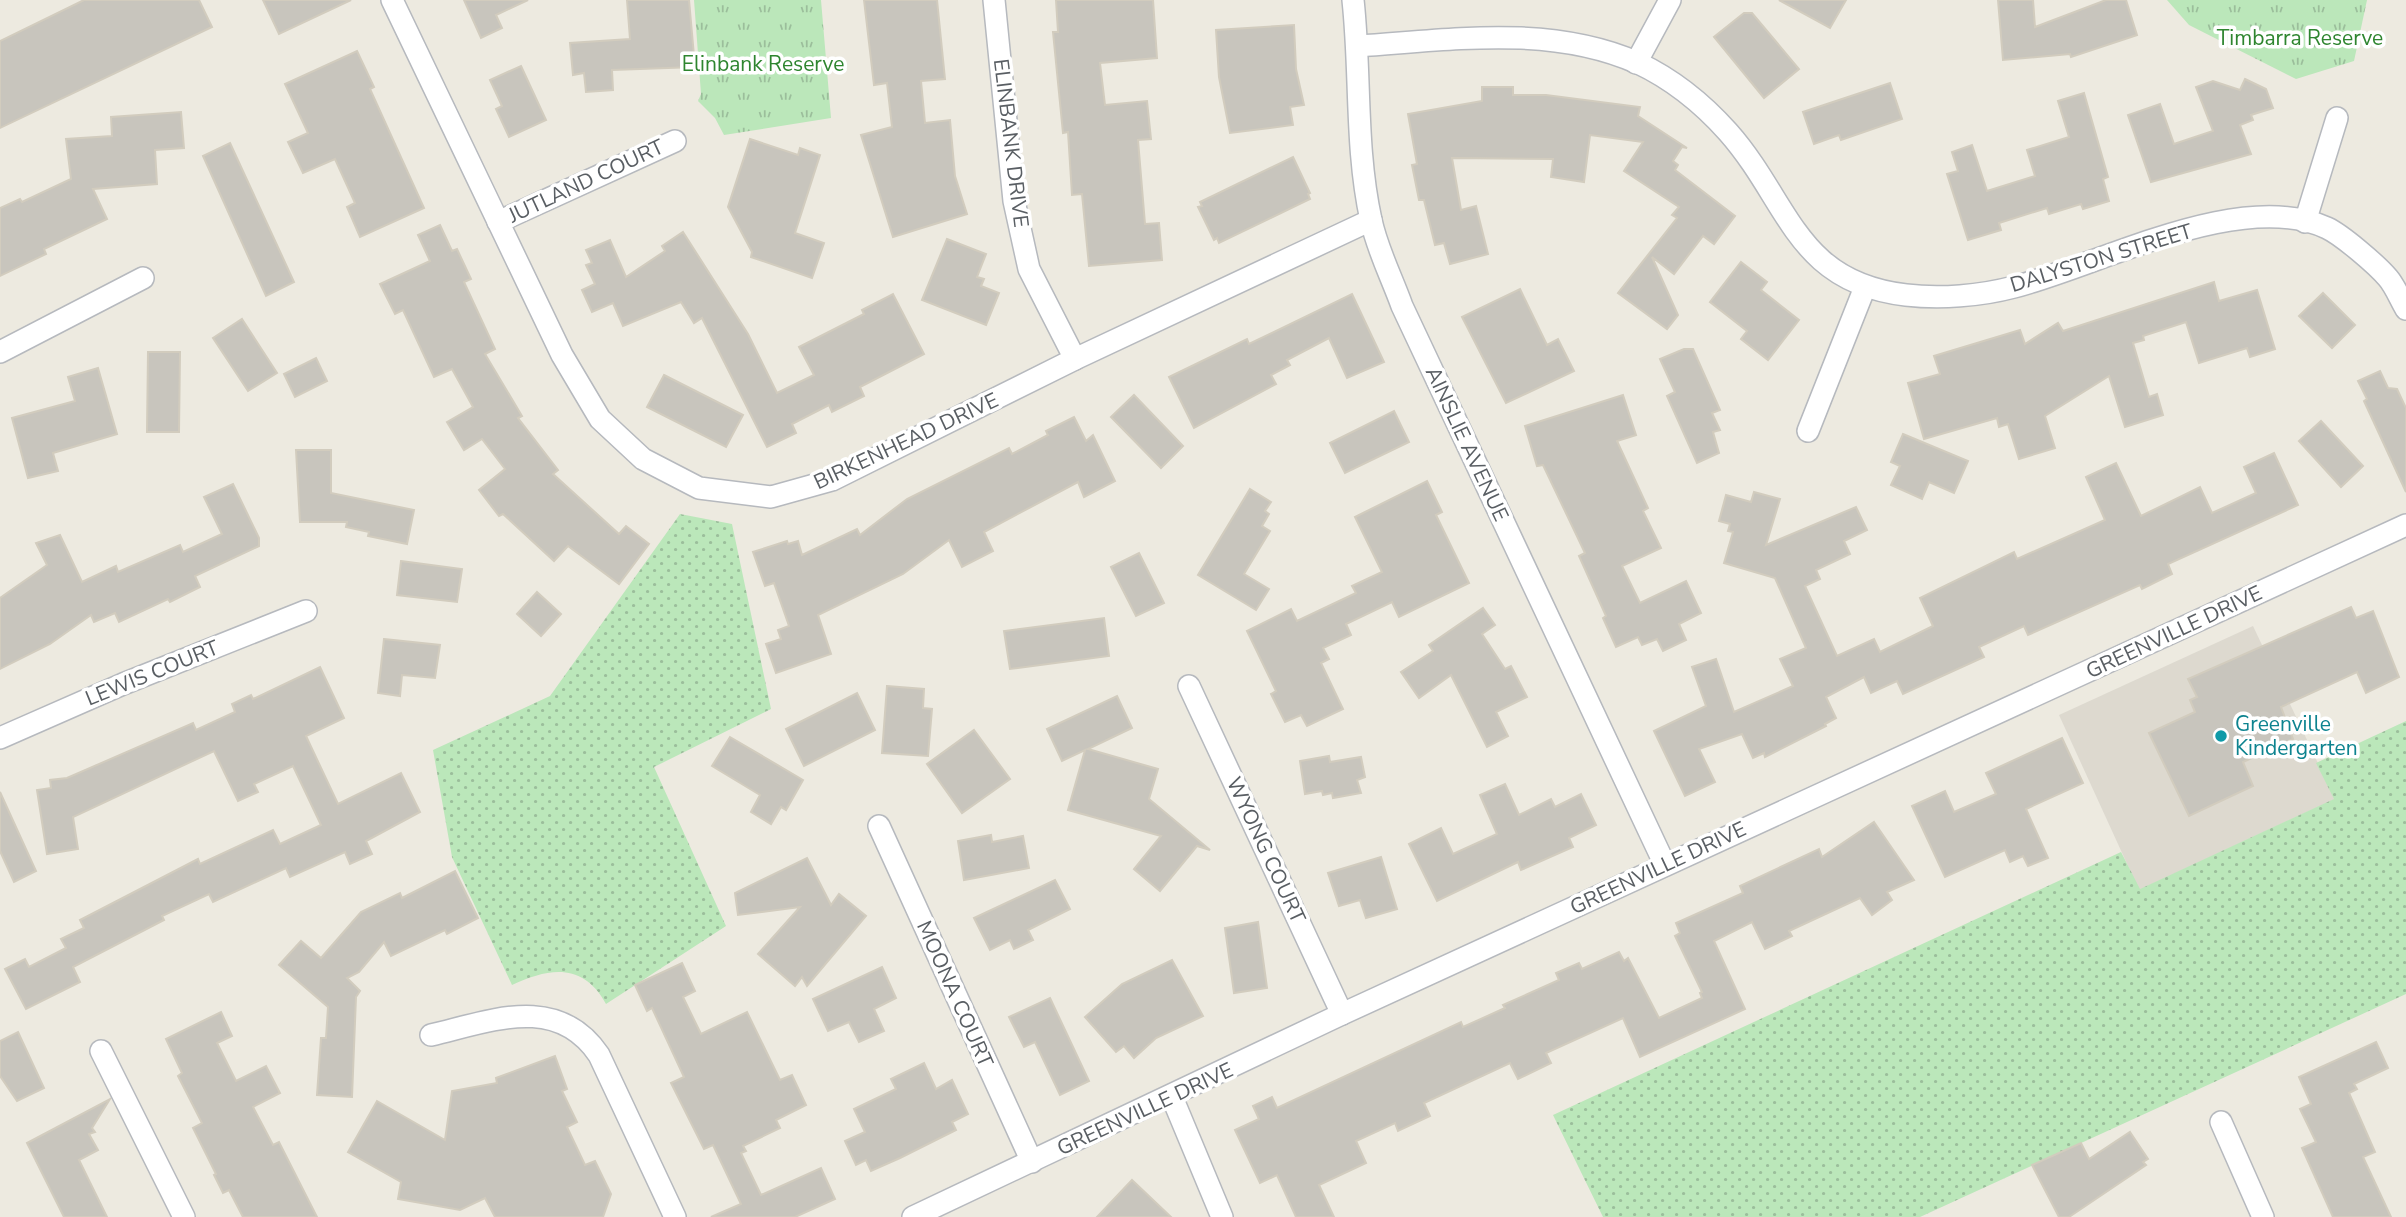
<svg xmlns="http://www.w3.org/2000/svg" width="2406" height="1217" font-family="'Nunito Sans',sans-serif">
<style>
.education{fill:#ddd9cf}
.grass{fill:url(#grass-dots)}
.park{fill:url(#park-tufts)}
.building{fill:#c8c5bd;stroke:#d2ccbe;stroke-width:2}
.lines{fill:none;stroke-linecap:round;stroke-linejoin:round}
.street-casing{stroke:#b6b9be;stroke-width:24}
.street{stroke:#fff;stroke-width:21}
.culture-dot{fill:#0f9aa8;stroke:#fff;stroke-width:2.5}
.labels{text-anchor:middle;stroke-width:7;stroke-linejoin:round;paint-order:stroke}
.park-label{font-size:21px;fill:#2e852f;stroke:#fff}
.street-label{font-size:21px;fill:#595e63;stroke:#fff}
.culture-label{font-size:21px;fill:#0d838f;stroke:#fff;text-anchor:start}
</style>
<defs>
<pattern id="grass-dots" width="8" height="8" patternUnits="userSpaceOnUse" patternTransform="scale(1.75)"><rect width="8" height="8" fill="#bbe7ba"/><path d="M2 2h.1M6 6h.1" fill="none" stroke="#9bbe9b" stroke-width="1.8" stroke-linecap="round"/></pattern>
<pattern id="park-tufts" width="24" height="20" patternUnits="userSpaceOnUse" patternTransform="scale(1.75)"><rect width="24" height="20" fill="#bbe7ba"/><path d="M3 7l-1-3M5 7V3M7 7l1-3M15 17l-1-3M17 17v-4M19 17l1-3" fill="none" stroke="#9bbe9b"/></pattern>
</defs>
<rect width="100%" height="100%" fill="#edeae0"/>
<path class="education" d="M2253,626l82,173 -196,91 -80,-175z"/>
<g class="grass">
<path d="M680,514l52,10 39,185 -117,58 72,159 -120,78c-23,-42 -57,-36 -94,-19l-60,-128 -19,-107 117,-54z"/>
<path d="M2406,721v273l-486,223h-317l-50,-102 568,-263 19,37 194,-90 -18,-36z"/>
</g>
<g class="park">
<path d="M694,0h127l10,118 -107,17 -9,-17 -17,-17 3,-7z"/>
<path d="M2167,0h200l-13,61 -58,18 -107,-54z"/>
</g>
<g class="building">
<path d="M84,0h115l13,27 -212,101v-87z"/>
<path d="M263,0h88l-72,34z"/>
<path d="M464,0h64l-32,15 6,13 -21,10z"/>
<path d="M627,0h62l6,67 -83,3 1,20 -27,2 -2,-19 -11,2 -3,-32 60,-4z"/>
<path d="M864,0h73l8,79 -24,2 4,42 25,-3 5,56 12,38 -74,23 -32,-102 31,-8 -5,-44 -13,2z"/>
<path d="M1056,0h97l4,58 -57,5 5,42 42,-4 4,38 -13,1 7,84 14,-1 3,37 -73,6 -7,-72 -10,1 -4,-63 -5,1 -10,-101h5z"/>
<path d="M1779,0h67l-16,28z"/>
<path d="M1998,0h35l2,27 71,-27h20l11,35 -66,22 -1,-3 -67,6z"/>
<path d="M1744,13h8l47,56 -35,29 -50,-61z"/>
<path d="M1294,25l2,44 8,36 -14,2 3,18 -63,8 -11,-56 -3,-47z"/>
<path d="M357,51l17,36 -4,2 54,119 -64,29 -13,-30 8,-4 -20,-44 -32,14 -15,-31 20,-9 -23,-49z"/>
<path d="M521,66l25,54 -37,17 -13,-28 6,-3 -12,-26z"/>
<path d="M2245,79l21,10 7,19 -22,7 2,5 -13,5 11,29 -100,28 -23,-67 32,-11 14,40 39,-13 -17,-44 17,-6 27,9z"/>
<path d="M1890,83l12,36 -61,21 -2,-5 -25,9 -11,-32z"/>
<path d="M1482,87h31v8h33l94,12 -2,9 49,32 -5,-1 -9,14 5,4 -3,5 60,46 -21,28 -11,-8 -29,38 -22,-17 26,58 -11,14 -49,-36 59,-75 -5,-3 7,-8 -55,-36 19,-29 -53,-7 -6,47 -33,-5 2,-18 -101,-1 9,52 15,-4 12,48 -38,10 -6,-21 -9,2 -11,-45h-5l-7,-35 5,-1 -9,-50 74,-13z"/>
<path d="M2084,93l24,84 -5,2 6,22 -26,8 -2,-5 -32,10 -2,-6 -48,15 2,7 -33,10 -21,-66 11,-3 -6,-19 20,-7 15,46 48,-15 -8,-26 42,-13 -11,-36z"/>
<path d="M181,112l3,36 -29,2 2,34 -64,5 14,30 -63,30 2,5 -46,22v-68l20,-9 2,3 49,-23 -5,-40 46,-3 -1,-19z"/>
<path d="M750,139l48,16 2,-7 20,7 -25,78 29,10 -12,35 -61,-21 1,-5 -24,-45z"/>
<path d="M230,143l64,139 -28,14 -63,-140z"/>
<path d="M1293,157l17,36 -2,1 2,5 -91,44 -2,-5 -3,2 -16,-33 4,-1 -2,-4z"/>
<path d="M440,225l12,26 5,-2 14,30 -7,3 31,67 -10,5 37,62 -4,2 40,52 -5,4 66,60 7,-8 23,18 -30,40 -51,-38 -14,15 -51,-47 -4,2 -20,-26 26,-21 -23,-30 -18,11 -17,-28 26,-15 -21,-38 -18,8 -31,-67 -8,4 -15,-30 50,-23 -12,-26z"/>
<path d="M683,232l65,102 29,59 37,-18 -15,-28 65,-33 -2,-4 31,-16 31,60 -64,33 4,9 -32,16 -3,-7 -37,19 4,9 -29,14 -65,-129 -8,5 -13,-21 -58,24 -10,-23 -21,9 -10,-22 13,-6 -9,-19 6,-2 -6,-13 24,-10 16,37 39,-26 -3,-5z"/>
<path d="M947,239l39,15 -9,23 7,2 -3,7 18,7 -13,32 -64,-25z"/>
<path d="M1741,262l26,20 -6,8 38,30 -31,40 -27,-21 6,-8 -37,-29z"/>
<path d="M2214,282l5,19 38,-11 18,59 -25,8 -3,-9 -48,15 -13,-41 -43,14 1,4 -11,3 16,54 8,-3 6,21 -38,12 -16,-51 -64,40 10,32 -36,11 -11,-35 -9,3 -2,-9 -73,21 -16,-56 32,-9 -6,-18 86,-26 5,14 33,-21 5,8z"/>
<path d="M1520,289l27,56 11,-6 16,32 -68,32 -44,-86z"/>
<path d="M2323,293l32,32 -23,23 -33,-32z"/>
<path d="M1352,294l32,68 -37,16 -18,-40 -42,22 3,5 -19,10 5,9 -82,44 -25,-51 78,-38 2,5z"/>
<path d="M242,319l35,54 -29,18 -35,-53z"/>
<path d="M1684,349h9l27,61 -8,3 8,17 -7,2 6,21 -22,10 -30,-67 8,-4 -15,-33z"/>
<path d="M148,352h32l-1,80h-32z"/>
<path d="M316,358l11,23 -32,16 -11,-23z"/>
<path d="M98,368l19,66 -64,19 5,18 -30,7 -16,-60 63,-17 -7,-24z"/>
<path d="M2380,371l8,17 9,1 9,19v84l-42,-91 3,-2 -9,-18z"/>
<path d="M664,375l79,40 -17,32 -79,-40z"/>
<path d="M1134,395l49,51 -22,22 -50,-51z"/>
<path d="M1623,395l13,40 -19,6 31,67 -5,3 18,37 -39,18 18,37 46,-22 15,32 -22,11 7,16 -23,11 -6,-12 -15,6 -4,-8 -22,10 -13,-29 3,-2 -27,-60 6,-3 -42,-88 -6,1 -12,-40z"/>
<path d="M1394,411l15,31 -64,31 -15,-30z"/>
<path d="M1074,417l12,24 7,-6 22,46 -31,16 -6,-15 -94,50 9,19 -31,16 -13,-27 -46,34 -85,41 13,39 -55,19 -10,-29 15,-5 -3,-9 11,-4 -15,-43 -9,3 -12,-34 34,-11 1,3 10,-3 4,14 55,-26 3,6 47,-36 102,-51 3,6 36,-19 -2,-4z"/>
<path d="M2321,421l42,45 -22,21 -42,-46z"/>
<path d="M1903,434l65,27 -14,32 -25,-11 -7,17 -31,-14 9,-19 -9,-4z"/>
<path d="M296,450h35v43l83,17 -7,34 -39,-8 1,-4 -23,-5 1,-5h-47z"/>
<path d="M2274,453l24,52 -130,59 4,10 -30,15 -2,-4 -112,50 -4,-9 -45,21 5,10 -81,37 -6,-13 -26,12 -7,-16 -38,20 10,21 -11,6 1,2 -61,31 -1,-4 -11,5 -11,-24 -43,15 16,33 -30,14 -31,-65 52,-25 -14,-39 24,-8 18,53 59,-26 -13,-27 26,-11 -31,-70 -51,-15 9,-31 -5,-1 2,-7 -11,-3 7,-26 25,7 3,-10 26,7 -14,46 90,-38 11,23 -23,11 6,13 -34,16 4,9 -15,7 32,70 37,-17 6,13 53,-26 -13,-28 94,-46 3,7 88,-39 -19,-43 30,-14 25,53 59,-29 12,26 44,-20 -12,-26z"/>
<path d="M1427,481l15,31 -6,3 33,68 -70,34 -7,-15 -46,22 5,11 -28,13 6,11 -8,4 22,46 -36,17 -6,-11 -16,7 -14,-28 5,-3 -29,-60 44,-22 6,12 59,-28 -4,-7 30,-14 -27,-55z"/>
<path d="M233,484l26,54v8l-64,30 5,11 -30,15 -2,-3 -49,23 -4,-9 -21,9 -3,-7 -41,29 -50,25v-71l47,-33 -11,-22 24,-8 22,47 34,-16 2,6 62,-27 3,7 39,-18 -18,-37z"/>
<path d="M1250,489l21,13 -6,9 4,3 -7,12 8,5 -26,43 25,15 -13,21 -58,-35z"/>
<path d="M1139,553l25,50 -28,13 -25,-49z"/>
<path d="M401,561l61,8 -5,33 -60,-7z"/>
<path d="M537,592l24,22 -20,22 -24,-22z"/>
<path d="M2351,607l5,11 17,-7 26,66 -33,16 -9,-21 -76,35 12,32 -50,23 10,24 -64,30 -40,-83 46,-21 -5,-12 7,-3 -9,-18z"/>
<path d="M1483,608l12,17 -13,9 23,35 6,-3 16,31 -31,15 12,24 -21,11 -36,-72 -32,23 -18,-26 32,-21 -4,-6z"/>
<path d="M1104,618l5,38 -99,13 -6,-38z"/>
<path d="M384,639l56,6 -5,33 -33,-3 -2,21 -22,-3z"/>
<path d="M320,667l24,51 -38,18 32,68 63,-31 19,39 -54,29 6,13 -22,10 -5,-12 -55,25 -4,-9 -73,34 -4,-8 -47,22 2,4 -91,47 7,15 -54,27 -21,-40 20,-10 4,8 37,-19 -5,-9 23,-11 -4,-8 118,-61 2,5 73,-34 7,14 41,-19 -28,-59 -39,18 4,8 -20,9 -24,-50 -141,66 5,32 -31,5 -10,-64 14,-2 -1,-8 17,-2 126,-55 3,7 39,-18 -3,-8 19,-9 2,4z"/>
<path d="M887,686l37,3 -1,19 9,1 -4,47 -46,-3z"/>
<path d="M857,693l18,37 -71,36 -18,-37z"/>
<path d="M1117,696l15,32 -44,21 70,20 -9,30 61,51 -13,-4 -37,45 -26,-22 27,-33 -93,-26 17,-60 -23,11 -15,-32z"/>
<path d="M974,730l36,49 -48,34 -35,-49z"/>
<path d="M730,737l73,43 -17,30 -5,-3 -10,17 -20,-12 9,-17 -48,-29z"/>
<path d="M2062,738l21,45 -57,26 22,49 -20,8 -5,-10 -13,6 -5,-12 -60,27 -33,-71 33,-15 9,21 42,-18 -10,-21z"/>
<path d="M1329,756l1,6 31,-5 4,20 -8,3 4,13 -28,5 -1,-5 -9,2 -1,-4 -17,3 -5,-33z"/>
<path d="M1505,784l14,31 32,-16 4,8 26,-13 15,31 -27,13 4,9 -52,23 -3,-8 -81,39 -28,-57 32,-16 12,26 44,-20 -17,-39z"/>
<path d="M0,792l36,79 -22,11 -14,-31z"/>
<path d="M1874,822l40,58 -27,12 5,8 -20,15 -12,-17 -71,33 3,5 -27,13 -13,-27 -38,19 31,68 -105,48 -17,-39 -77,35 5,10 -33,16 -8,-16 -86,40 6,13 -32,15 -3,-8 -39,18 10,22 -47,22 15,32h-38l-19,-42 -17,8 -25,-53 24,-11 -6,-13 19,-9 5,11 184,-86 2,5 42,-19 -2,-3 56,-25 -3,-7 23,-10 3,6 37,-17 5,9 4,-3 31,60 43,-20 -2,-5 2,-1 -27,-56 5,-3 -4,-10 67,-30 -3,-7 79,-37 3,8z"/>
<path d="M991,835l1,7 31,-6 6,32 -65,12 -6,-39z"/>
<path d="M1381,857l16,52 -31,9 -6,-18 -21,6 -11,-33z"/>
<path d="M807,858l24,47 8,-11 27,22 -59,70 -5,-9 -7,9 -37,-32 42,-47 -62,8 -3,-22z"/>
<path d="M455,871l23,47 -31,16 -2,-4 -54,26 -7,-14 -25,30 -12,6 13,13 -4,6 -4,100 -35,-2 4,-57h5l2,-31 -49,-42 22,-24 20,17 40,-46 39,-19 2,5z"/>
<path d="M1055,880l15,29 -42,21 5,10 -19,9 -4,-9 -20,10 -16,-32z"/>
<path d="M1258,922l9,66 -33,5 -9,-65z"/>
<path d="M1172,960l31,56 -47,22 -22,20 -10,-12 -8,6 -31,-35 37,-33z"/>
<path d="M682,963l13,28 -12,6 18,37 46,-22 33,68 12,-5 14,30 -30,15 4,8 -37,18 3,5 -5,2 20,42 60,-27 14,31 -40,18h-84l30,-13 -28,-59 -9,4 -33,-66 13,-6 -32,-69 -5,3 -12,-26z"/>
<path d="M882,967l14,31 -22,11 10,22 -25,11 -10,-20 -21,9 -15,-32z"/>
<path d="M1050,998l39,83 -29,14 -25,-53 -11,5 -15,-30z"/>
<path d="M221,1012l11,24 -15,7 19,38 30,-15 14,27 -27,14 20,38 6,-3 38,75h-74l-14,-27 -6,3 -9,-18 2,-1 -23,-46 9,-5 -24,-47 4,-3 -16,-34z"/>
<path d="M18,1032l26,56 -27,13 -17,-25v-35z"/>
<path d="M2376,1042l12,26 -34,16 3,5 -8,4 26,59 -12,5 28,60h-58l-31,-69 14,-6 -16,-33 11,-5 -12,-27z"/>
<path d="M555,1056l12,33 -5,2 15,31 -10,5 18,38 10,-4 16,33 -8,23h-108l-10,-19 -25,12 -62,-11 3,-17 -53,-30 29,-51 68,39 7,-49 45,-8 -1,-5z"/>
<path d="M924,1063l12,26 16,-9 16,34 -16,8 4,8 -56,28 -29,13 -5,-11 -10,5 -11,-24 20,-9 -11,-23 42,-20 -5,-10z"/>
<path d="M110,1099l-18,29 3,4 -6,2 9,16 -19,10 28,57h-43l-37,-74z"/>
<path d="M2130,1132l18,27 -5,3 3,3 -77,52h-10l-27,-52 49,-22 8,16z"/>
<path d="M1132,1180l39,37h-74z"/>
</g>
<g class="lines">
<g class="street-casing">
<g id="street">
<path d="M392,0l170,355 38,64 43,40 56,29 72,9 61,-17 243,-121 296,-139"/>
<path d="M994,0l20,201 15,68 46,90"/>
<path d="M1353,0c8,73 2,148 18,220 6,29 21,58 31,86l263,559"/>
<path d="M1358,46c93,-6 192,-22 280,17 34,16 65,41 90,69 62,70 67,150 178,163 34,4 74,1 108,-8 86,-22 227,-99 313,-59 15,7 50,37 61,50 7,8 12,21 18,31"/>
<path d="M1636,63l34,-63"/>
<path d="M498,222l177,-81"/>
<path d="M2305,222l32,-104"/>
<path d="M0,352l143,-74"/>
<path d="M1808,431l57,-144"/>
<path d="M1189,686l153,328"/>
<path d="M0,738l123,-54 183,-73"/>
<path d="M879,826l153,336"/>
<path d="M431,1035c60,-14 126,-42 168,20l76,162"/>
<path d="M101,1051l83,166"/>
<path d="M1172,1097l50,120"/>
<path d="M2221,1122l42,95"/>
<path d="M913,1217l429,-203 1064,-489"/>
</g>
</g>
<use href="#street" class="street"/>
</g>
<circle class="culture-dot" cx="2221" cy="736" r="7"/>
<g class="labels">
<g class="park-label">
<text x="2300" y="45">Timbarra Reserve</text>
<text x="763" y="71">Elinbank Reserve</text>
</g>
<g class="street-label">
<text transform="translate(1011 143) rotate(83)" y="7">ELINBANK DRIVE</text>
<text transform="translate(586 181) rotate(-25)" y="7">JUTLAND COURT</text>
<text transform="translate(2101 258) rotate(-17)" y="7">DALYSTON STREET</text>
<text transform="translate(906 441) rotate(-25)" y="7">BIRKENHEAD DRIVE</text>
<text transform="translate(1467 444) rotate(65)" y="7">AINSLIE AVENUE</text>
<text transform="translate(2174 632) rotate(-25)" y="7">GREENVILLE DRIVE</text>
<text transform="translate(152 673) rotate(-22)" y="7">LEWIS COURT</text>
<text transform="translate(1266 850) rotate(65)" y="7">WYONG COURT</text>
<text transform="translate(1658 868) rotate(-25)" y="7">GREENVILLE DRIVE</text>
<text transform="translate(955 994) rotate(66)" y="7">MOONA COURT</text>
<text transform="translate(1145 1109) rotate(-25)" y="7">GREENVILLE DRIVE</text>
</g>
<g class="culture-label">
<text x="2235" y="731">Greenville<tspan x="2235" dy="24">Kindergarten</tspan></text>
</g>
</g>
</svg>
